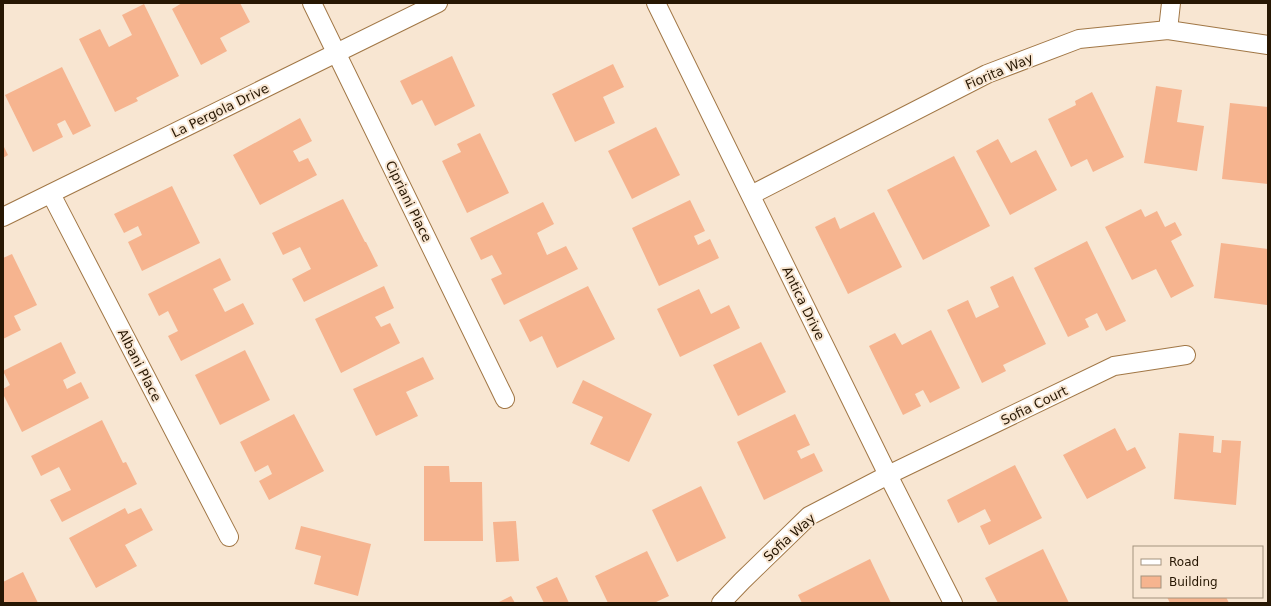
<svg xmlns="http://www.w3.org/2000/svg" width="1271" height="606" font-family="'DejaVu Sans',sans-serif">
<style>
.building{fill:#f6b48f}
.lines{fill:none;stroke-linecap:round;stroke-linejoin:round}
.minor-casing{stroke:#a17746;stroke-width:20}
.minor{stroke:#fff;stroke-width:18}
.labels{text-anchor:middle;stroke-width:4;stroke-linejoin:round;paint-order:stroke}
.street-label{font-size:13px;fill:#271703;stroke:#f8e6d2}
</style>
<rect width="100%" height="100%" fill="#f8e6d2"/>
<g class="building">
<path d="M182,3h58l10,19 -30,16 7,13 -26,14 -29,-56z"/>
<path d="M144,4l35,72 -43,22 2,3 -23,11 -36,-73 21,-10 9,18 23,-12 -10,-20z"/>
<path d="M452,56l23,50 -40,20 -13,-26 -10,5 -12,-24z"/>
<path d="M613,64l11,23 -21,10 12,26 -40,19 -23,-48z"/>
<path d="M62,67l29,59 -18,9 -8,-15 -8,4 6,13 -30,15 -28,-57z"/>
<path d="M1156,86l26,4 -5,32 27,4 -7,45 -53,-8z"/>
<path d="M1092,92l32,65 -31,15 -6,-13 -16,8 -23,-48 28,-14 -1,-4z"/>
<path d="M1230,103l38,4v77l-46,-5z"/>
<path d="M300,118l12,23 -19,10 6,11 9,-4 9,17 -57,30 -27,-50z"/>
<path d="M656,127l24,48 -48,24 -24,-48z"/>
<path d="M480,133l29,60 -42,20 -25,-52 19,-9 -4,-8z"/>
<path d="M998,139l13,24 25,-13 21,40 -47,25 -34,-64z"/>
<path d="M3,145l5,10 -5,3z"/>
<path d="M954,156l36,70 -67,34 -36,-70z"/>
<path d="M172,186l28,57 -58,28 -14,-29 14,-7 -4,-9 -14,7 -10,-19z"/>
<path d="M343,199l22,43h1l12,24 -74,36 -12,-23 19,-10 -11,-22 -17,8 -11,-22z"/>
<path d="M690,200l15,31 -11,5 4,9 12,-6 9,19 -60,28 -27,-58z"/>
<path d="M543,202l11,22 -17,9 10,22 19,-9 12,23 -74,36 -13,-26 11,-5 -10,-19 -11,5 -11,-22z"/>
<path d="M1141,209l4,8 12,-6 8,16 10,-5 7,13 -11,6 23,45 -23,12 -15,-29 -24,11 -27,-53z"/>
<path d="M874,212l28,55 -54,27 -33,-67 20,-10 5,12z"/>
<path d="M1087,241l39,80 -20,10 -9,-18 -12,6 4,8 -21,10 -34,-69z"/>
<path d="M1221,243l47,6v44l-1,12 -53,-7z"/>
<path d="M12,254l25,51 -23,11 7,14 -18,9v-81z"/>
<path d="M220,258l11,22 -18,9 12,23 18,-9 11,21 -73,37 -13,-25 10,-5 -10,-20 -9,5 -11,-22z"/>
<path d="M1013,276l33,68 -43,21 3,6 -24,12 -35,-73 21,-10 8,18 23,-11 -9,-20z"/>
<path d="M384,286l10,22 -19,9 6,10 9,-4 10,20 -59,30 -26,-54z"/>
<path d="M588,286l27,53 -58,29 -15,-32 -12,6 -11,-22z"/>
<path d="M699,289l12,25 18,-9 11,23 -60,29 -23,-48z"/>
<path d="M931,330l29,58 -30,15 -7,-13 -8,4 6,12 -18,9 -34,-69 26,-13 7,12z"/>
<path d="M61,342l15,31 -13,7 4,9 14,-7 8,16 -67,34 -19,-38v-5l7,-4 -7,-14z"/>
<path d="M761,342l25,50 -48,24 -25,-51z"/>
<path d="M245,350l25,50 -50,25 -25,-50z"/>
<path d="M423,357l11,22 -28,13 12,24 -42,20 -23,-47z"/>
<path d="M583,380l69,34 -23,48 -39,-18 13,-27 -31,-14z"/>
<path d="M294,414l30,57 -55,29 -10,-19 13,-7 -4,-9 -13,7 -15,-30z"/>
<path d="M795,414l15,31 -13,6 4,8 13,-6 9,18 -59,29 -27,-58z"/>
<path d="M102,420l21,43 3,-1 11,22 -75,38 -12,-22 21,-10 -12,-23 -18,9 -10,-20z"/>
<path d="M1115,428l12,23 8,-4 11,21 -59,31 -24,-44z"/>
<path d="M1179,433l35,3 -1,16 8,1 1,-13 19,1 -5,64 -62,-6z"/>
<path d="M1015,465l27,53 -53,27 -9,-19 11,-5 -6,-12 -27,14 -11,-23z"/>
<path d="M424,466h25l1,16h32l1,59h-59z"/>
<path d="M701,486l25,52 -49,24 -25,-52z"/>
<path d="M125,508l3,6 13,-6 12,22 -28,15 12,21 -41,22 -27,-50z"/>
<path d="M516,521l3,40 -23,1 -3,-40z"/>
<path d="M301,526l70,18 -13,52 -44,-12 7,-28 -26,-7z"/>
<path d="M1043,549l26,54h-71l-13,-25z"/>
<path d="M647,551l22,45 -15,7h-46l-13,-27z"/>
<path d="M870,559l21,44h-89l-4,-8z"/>
<path d="M23,572l15,31h-35v-21z"/>
<path d="M557,577l12,26h-25l-8,-16z"/>
<path d="M511,596l4,7h-18z"/>
<path d="M1167,597h59l3,6h-59z"/>
</g>
<g class="lines">
<g class="minor-casing">
<g id="minor">
<path d="M312,3l193,396"/>
<path d="M656,3l232,472 65,128"/>
<path d="M1168,30l3,-27"/>
<path d="M51,194l178,343"/>
<path d="M751,195l236,-121 92,-35 89,-9 100,15"/>
<path d="M3,217l435,-214"/>
<path d="M721,603l21,-22 67,-65 79,-41 226,-109 72,-11"/>
</g>
</g>
<use href="#minor" class="minor"/>
</g>
<g class="labels">
<g class="street-label">
<text transform="translate(999 71) rotate(-23)" y="5">Fiorita Way</text>
<text transform="translate(220 110) rotate(-26)" y="5">La Pergola Drive</text>
<text transform="translate(409 201) rotate(64)" y="5">Cipriani Place</text>
<text transform="translate(804 303) rotate(64)" y="5">Antica Drive</text>
<text transform="translate(140 365) rotate(63)" y="5">Albani Place</text>
<text transform="translate(1034 405) rotate(-26)" y="5">Sofia Court</text>
<text transform="translate(789 537) rotate(-42)" y="5">Sofia Way</text>
</g>
</g>
<rect width="1271" height="606" fill="none" stroke="#271703" stroke-width="8"/>
<rect x="1133" y="546" width="130" height="52" fill="#f8e6d2" stroke="#a4937f"/>
<rect x="1141" y="559" width="20" height="6" fill="#ffffff" stroke="#a4937f"/>
<text x="1169" y="566" font-size="12" fill="#271703">Road</text>
<rect x="1141" y="576" width="20" height="12" fill="#f6b48f" stroke="#a4937f"/>
<text x="1169" y="586" font-size="12" fill="#271703">Building</text>
</svg>
